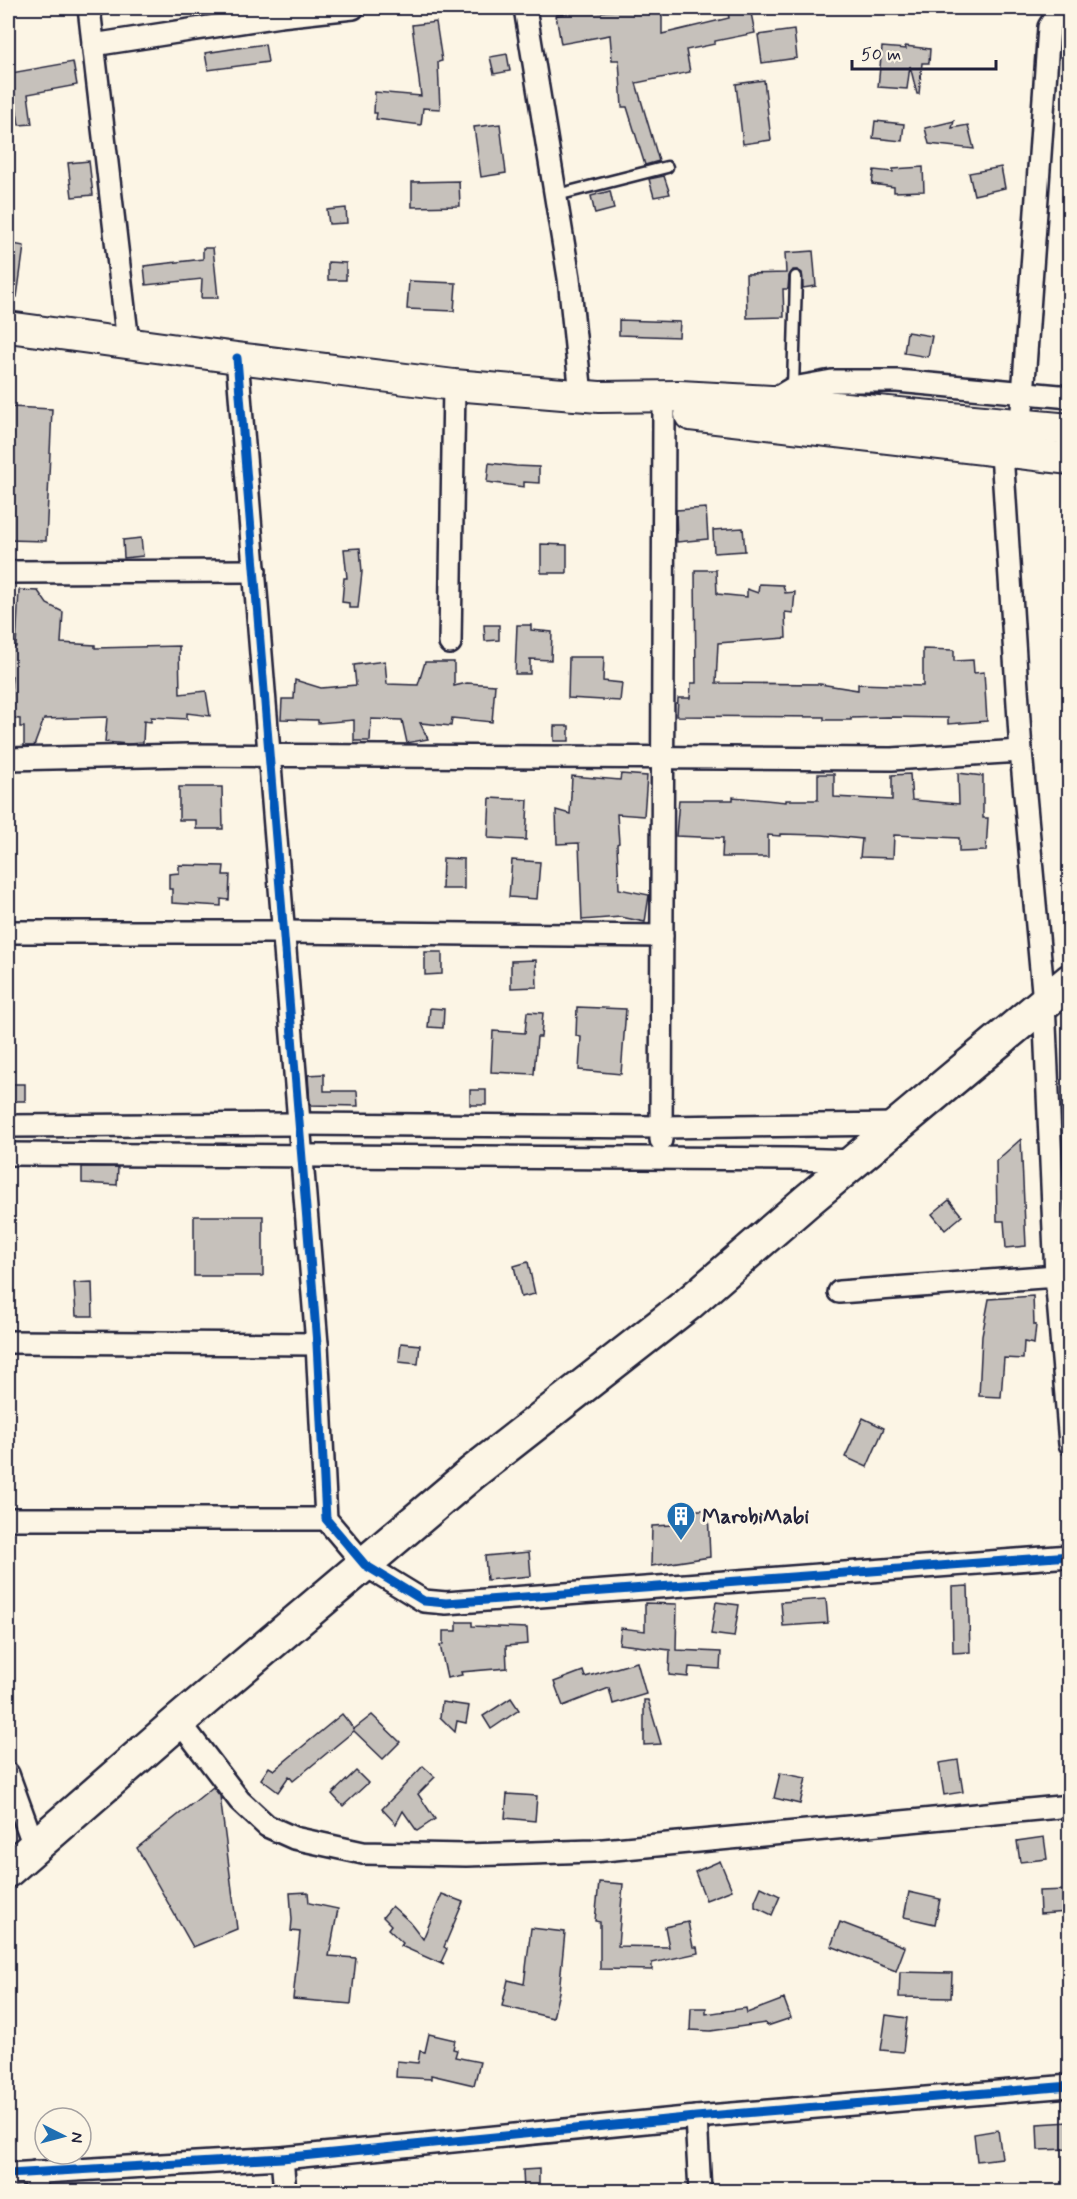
<svg xmlns="http://www.w3.org/2000/svg" width="1077" height="2199" font-family="Mynerve,sans-serif">
<style>
.building{fill:#c6c1bb;stroke:#22223b;stroke-width:1.5}
.lines{fill:none;stroke-linecap:round;stroke-linejoin:round}
.lane-casing{stroke:#22223b;stroke-width:15}
.street-casing{stroke:#22223b;stroke-width:26}
.secondary-casing{stroke:#22223b;stroke-width:34}
.highway-casing{stroke:#22223b;stroke-width:38}
.lane{stroke:#fcf5e5;stroke-width:10}
.street{stroke:#fcf5e5;stroke-width:21}
.secondary{stroke:#fcf5e5;stroke-width:30}
.highway{stroke:#fcf5e5;stroke-width:33}
.cycleway-casing{stroke:#fcf5e5;stroke-width:13}
.cycleway{stroke:#0057b8;stroke-width:9}
.labels{text-anchor:middle;stroke-width:6;stroke-linejoin:round;paint-order:stroke}
.poi-label{font-size:21px;font-weight:bold;fill:#22223b;stroke:#fcf5e5;text-anchor:start}
</style>
<rect width="100%" height="100%" fill="#fcf5e5"/>
<filter id="ink" filterUnits="userSpaceOnUse"><feTurbulence type="fractalNoise" baseFrequency=".0167" numOctaves="2"/><feDisplacementMap in="SourceGraphic" scale="12" xChannelSelector="R" yChannelSelector="G"/><feConvolveMatrix kernelMatrix="1 2 1 2 8 2 1 2 1" color-interpolation-filters="sRGB"/></filter>
<g filter="url(#ink)">
<g class="building">
<path d="M600,8v4l25,-3h37v25l67,-16 -2,-10h23l5,25 -40,8v3l-29,6 4,22 -54,11 23,78 -14,4 -18,-58h-5l-3,-47h-7l-2,-25 -49,9 -5,-29z"/>
<path d="M436,22l6,39 -4,1 2,47 -17,-1 -2,17 -45,-6 1,-6h-3l1,-21 46,4 -9,-71z"/>
<path d="M794,30l3,28 -35,5 -4,-28z"/>
<path d="M265,44l3,18 -60,8 -3,-17z"/>
<path d="M905,46l25,3 -1,14h-7l-3,31h-2l-7,-28 -3,23 -29,-2 4,-40 24,2z"/>
<path d="M507,54l3,17 -16,3 -4,-17z"/>
<path d="M73,62l4,23 -49,9 4,30 -13,1 -8,-52z"/>
<path d="M764,80l7,60 -28,4 -7,-60z"/>
<path d="M875,121l29,3 -2,17 -29,-3z"/>
<path d="M954,121l-2,7 16,-3 6,24 -45,-5 -4,-16z"/>
<path d="M500,124l6,49 -25,4 -7,-50z"/>
<path d="M89,161l4,34 -21,2 -4,-34z"/>
<path d="M923,167l1,24 -30,1v-5l-22,-3 2,-14 19,2v-3z"/>
<path d="M1001,167l4,21 -31,7 -5,-22z"/>
<path d="M664,176l6,18 -16,3 -5,-18z"/>
<path d="M459,181l1,25 -48,1v-25z"/>
<path d="M610,191l4,18 -19,5 -4,-18z"/>
<path d="M346,208l1,15 -18,1 -2,-14z"/>
<path d="M8,243l16,3 -7,51h-9z"/>
<path d="M203,248h10l5,50h-17l1,-19 -56,6 -2,-19 59,-7z"/>
<path d="M813,251l3,35 -13,2 -1,-15 -5,-3h-4l-4,6 -1,13h-5l1,28 -37,1 -1,-44 40,-1 -1,-20z"/>
<path d="M328,262l18,1v17h-18z"/>
<path d="M409,281l47,2 -2,28 -47,-2z"/>
<path d="M619,320l61,2 -1,15 -60,-2z"/>
<path d="M907,332l25,4 -4,21 -24,-4z"/>
<path d="M10,407l42,2 -6,132 -38,-1z"/>
<path d="M489,463l27,3 23,1v16l-15,-1v5l-37,-5z"/>
<path d="M706,508l2,31 -31,3 -1,-32z"/>
<path d="M743,528l2,23 -31,2 -1,-23z"/>
<path d="M141,538l2,18 -19,2 -1,-18z"/>
<path d="M541,544l26,1v28h-26z"/>
<path d="M360,548l2,24 -4,36h-9v-5l-7,-1 2,-24h3l-3,-29z"/>
<path d="M695,570h21l1,24 30,3v-8l11,4 1,-9 24,1 2,8 10,-1 -2,21 -8,-1 1,26 -68,5 -2,40 104,1 38,6v-6l65,2v-37l31,1v11l19,-1 1,13 10,-1 3,49 -39,3v-6l-60,-1 -37,1v2h-27v-3l-147,-1 1,-18h12l1,-15h5z"/>
<path d="M19,590l19,1 9,13 16,8 -2,31 34,2v3l84,-2 1,48 26,-3 4,25 -23,-3v6l-36,-2v5l-7,-1 -1,22 -15,1 -23,-2 2,-25 -63,2 -10,27h-10v-19h-4v-8l-12,-1 4,-42h-2v-29h6z"/>
<path d="M484,625h15v15l-14,1z"/>
<path d="M517,625h14v5l21,2 -1,28 -21,-1v15h-15z"/>
<path d="M569,657h35l-1,24 19,2 -2,18 -52,-3z"/>
<path d="M385,661l2,23 31,1 7,-23h29v24l13,-3 28,2 -3,37 -40,-4 -1,8 -31,-3 8,16 -21,4 -5,-23 -31,-1 -1,22h-16v-21l-36,3v-3l-37,-1 1,-20h12l1,-19 26,8 35,-3 -2,-20z"/>
<rect x="554" y="726" width="15" height="15"/>
<path d="M958,773l25,3v42h5l-2,33 -27,1v-14l-65,-3 -1,23 -33,-1 2,-18 -40,-4 -42,-1v2l-12,-1v22h-46l1,-19 -47,-2 3,-36h54v-3l53,5v-2h32v-26h16v23l58,3v-25l18,-1 2,26 47,4z"/>
<path d="M621,774l26,2 -3,40 -27,-2 2,29 -2,1 2,45 30,6 -4,27 -24,-5 -39,3 -3,-77 -22,1 -1,-34 14,4 2,-38 48,4z"/>
<path d="M179,787h43l1,42h-27v-9h-17z"/>
<path d="M490,798l38,2 -2,40 -38,-2z"/>
<path d="M443,858l21,1v30h-22z"/>
<path d="M512,860l28,2 -3,37 -28,-2z"/>
<path d="M179,865l45,1 -1,9h7l-1,25 -8,-1v7l-49,-3v-14h-3v-15l10,-1z"/>
<path d="M425,952h17v22l-17,1z"/>
<path d="M536,960l1,27 -26,1v-27z"/>
<path d="M577,1007l49,2 -5,65 -42,-4 2,-33 -5,-1z"/>
<path d="M430,1008l14,1 -1,19 -15,-1z"/>
<path d="M527,1012l16,1 -2,24h-4l-3,37 -43,-2 2,-41 32,2z"/>
<path d="M324,1074v17h33l1,15 -48,-1 -2,-30z"/>
<rect x="8" y="1084" width="17" height="17"/>
<rect x="470" y="1090" width="16" height="15"/>
<path d="M1021,1139l5,107 -20,2 -2,-27h-7l-1,-60z"/>
<path d="M82,1167h36l-1,18 -35,-2z"/>
<path d="M949,1200l13,16 -17,14 -13,-16z"/>
<rect x="194" y="1216" width="69" height="60"/>
<path d="M528,1262l7,32 -14,3 -7,-31z"/>
<path d="M92,1282l1,34h-17l-2,-33z"/>
<path d="M1033,1296l1,29h2l-2,19 -10,-2 -1,17 -19,-1 -3,39 -22,-1 3,-60 7,-37z"/>
<path d="M401,1343l19,2 -2,19 -19,-2z"/>
<path d="M863,1418l21,10 -17,39 -22,-10z"/>
<path d="M677,1510h31l2,47 -59,9 1,-40 21,-1z"/>
<path d="M529,1552l2,24 -44,4 -2,-24z"/>
<path d="M968,1586l2,66 -17,1 -1,-66z"/>
<path d="M826,1599l2,24 -45,3 -2,-24z"/>
<path d="M716,1602l23,3 -5,32 -23,-3z"/>
<path d="M645,1603l32,1 -1,46 45,2 -1,17 -31,-2 -1,10 -19,-2 1,-25 -51,-6 2,-16 24,3z"/>
<path d="M457,1622h15v4l55,2 1,16 -22,2 1,22 -46,4 1,3 -15,3 -7,-33 3,-1v-13h14z"/>
<path d="M637,1662l9,32 -33,10 -4,-16 -46,18 -9,-24 29,-11 2,6z"/>
<path d="M511,1698l8,12 -28,19 -8,-13z"/>
<path d="M644,1700h4l13,44 -17,1z"/>
<path d="M442,1702l27,4 -3,17 -9,-2 -2,11 -15,-15z"/>
<path d="M342,1714l12,15 18,-14 28,27 -17,17 -29,-28 -61,50 -4,-5 -11,16 -17,-13 8,-12 5,3z"/>
<path d="M958,1760l5,32 -19,3 -5,-32z"/>
<path d="M423,1766l12,11 -17,17 17,25 -18,12 -14,-20 -7,13 -14,-15z"/>
<path d="M356,1771l12,12 -25,23 -11,-12z"/>
<path d="M780,1773l26,5 -6,26 -26,-6z"/>
<path d="M213,1787l7,9 17,133 -44,18 -56,-99z"/>
<path d="M507,1794l30,2 -2,25 -30,-3z"/>
<path d="M1044,1837l3,22 -27,3 -3,-21z"/>
<path d="M720,1861l12,29 -26,10 -11,-28z"/>
<path d="M599,1882l24,2 -5,62 51,1 -4,-20 23,-5 5,25h4l1,6 -46,10v7l-52,-1v-47l-5,-1z"/>
<path d="M761,1887l19,9 -8,19 -17,-8v-6z"/>
<path d="M1067,1890l1,22 -28,2 -1,-23z"/>
<path d="M308,1892l1,11 29,6 -9,47 27,2 -5,46 -58,-5 7,-67 -9,-1 1,-11 -2,-27z"/>
<path d="M909,1892l31,7 -5,25 -31,-7z"/>
<path d="M442,1894l21,8 -19,45 3,2 -6,13 3,3 -43,-19 2,-3 -15,-14 3,-4 -8,-8 9,-11 18,16 13,17z"/>
<path d="M840,1922l65,25 -9,24 -65,-25z"/>
<path d="M531,1928l34,4 -6,60 -6,26 -51,-12 6,-26 16,4z"/>
<path d="M900,1972l52,1 -1,25 -52,-1z"/>
<path d="M784,1999l7,19 -24,8 -2,-3 -54,8 -21,-1 1,-22h15v6l40,-6 1,5z"/>
<path d="M886,2015l21,3 -4,34 -22,-2z"/>
<path d="M429,2034l26,6 -2,9 4,1 -2,7 25,5 -6,23 -43,-10v4l-35,-2 1,-16 21,2 2,-12 5,1z"/>
<path d="M1070,2122v27l-32,1 -1,-26z"/>
<path d="M998,2130l4,28 -25,3 -3,-27z"/>
<path d="M539,2169v23h-15l-1,-22z"/>
</g>
<g class="lines">
<g class="lane-casing">
<g id="lane">
<path d="M557,195l110,-28"/>
<path d="M793,388l3,-111"/>
</g>
</g>
<g class="street-casing">
<g id="street">
<path d="M89,8l39,335"/>
<path d="M525,8l44,270 12,117"/>
<path d="M93,45l187,-29 73,-8"/>
<path d="M237,358l80,986 9,175 39,46 59,36 22,2 624,-47"/>
<path d="M771,401l22,-13 39,-7h65l173,16"/>
<path d="M1021,424l28,-397 11,-18 4,-1"/>
<path d="M1002,453l19,298 23,251 12,274 14,-2"/>
<path d="M8,572l247,-1"/>
<path d="M450,643l4,-258"/>
<path d="M8,759l180,-4 704,4 129,-8"/>
<path d="M8,932h276l378,4"/>
<path d="M8,1126l291,-2 363,3 237,-3"/>
<path d="M661,1140l3,-728"/>
<path d="M8,1154l784,5 64,2"/>
<path d="M839,1292l217,-16 14,168"/>
<path d="M8,1342l309,2"/>
<path d="M8,1519h318"/>
<path d="M179,1721l61,80 27,25 27,12 69,15 103,2 127,-4 477,-45"/>
<path d="M8,1774l26,72"/>
<path d="M696,2117l4,75"/>
<path d="M282,2158l3,34"/>
<path d="M35,2172l1,20"/>
<path d="M8,2174l274,-16 414,-41 374,-31"/>
</g>
</g>
<g class="secondary-casing">
<g id="secondary">
<path d="M8,327l229,31 217,27 145,12 81,-1 91,5 299,28"/>
<path d="M690,415l380,44"/>
</g>
</g>
<g class="highway-casing">
<path id="highway" d="M8,1870l171,-149 293,-248 216,-169 120,-104 262,-219"/>
</g>
<use href="#lane" class="lane"/>
<use href="#street" class="street"/>
<use href="#secondary" class="secondary"/>
<use href="#highway" class="highway"/>
<g class="cycleway-casing">
<g id="cycleway">
<path d="M237,358l80,986 9,175 39,46 59,36 22,2 624,-47"/>
<path d="M8,2174l274,-16 414,-41 374,-31"/>
</g>
</g>
<use href="#cycleway" class="cycleway"/>
</g>
</g>
<defs>
<g id="building-pin" transform="scale(1.5)"><path d="M0 17L-7.5 6A9.5 9.5 0 1 1 7.5 6Z" fill="#1f6fb2" stroke="#fcf5e5"/><path d="M-4-6H4V6H1V3H-1V6H-4ZM-2.5-4.3h1.7v1.8h-1.7ZM.8-4.3h1.7v1.8H.8ZM-2.5-1h1.7V.8h-1.7ZM.8-1h1.7V.8H.8Z" fill="#fff"/></g>
</defs>
<g fill-rule="evenodd">
<use href="#building-pin" x="681" y="1516"/>
</g>
<g class="labels">
<g class="poi-label">
<text x="702" y="1523">MarobiMabi</text>
</g>
</g>
<rect width="1077" height="2199" fill="none" stroke="#fcf5e5" stroke-width="30"/>
<rect x="15" y="15" width="1047" height="2169" fill="none" stroke="#22223b" stroke-width="2" filter="url(#ink)"/>
<g transform="translate(63 2136) rotate(96)"><circle r="28" fill="#fcf5e5" stroke="#a5a1a1" stroke-width="1.5"/>
<path d="M0-4.5L10 22L0 15L-10 22Z" fill="#1f6fb2"/>
<text y="-9" font-size="16" font-weight="bold" text-anchor="middle" fill="#22223b">N</text>
</g>
<path d="M852 60v9h144v-9" fill="none" stroke="#22223b" stroke-width="3"/>
<text x="861" y="60" font-size="18" fill="#22223b" stroke="#fcf5e5" stroke-width="4.5" paint-order="stroke">50 m</text>
</svg>
